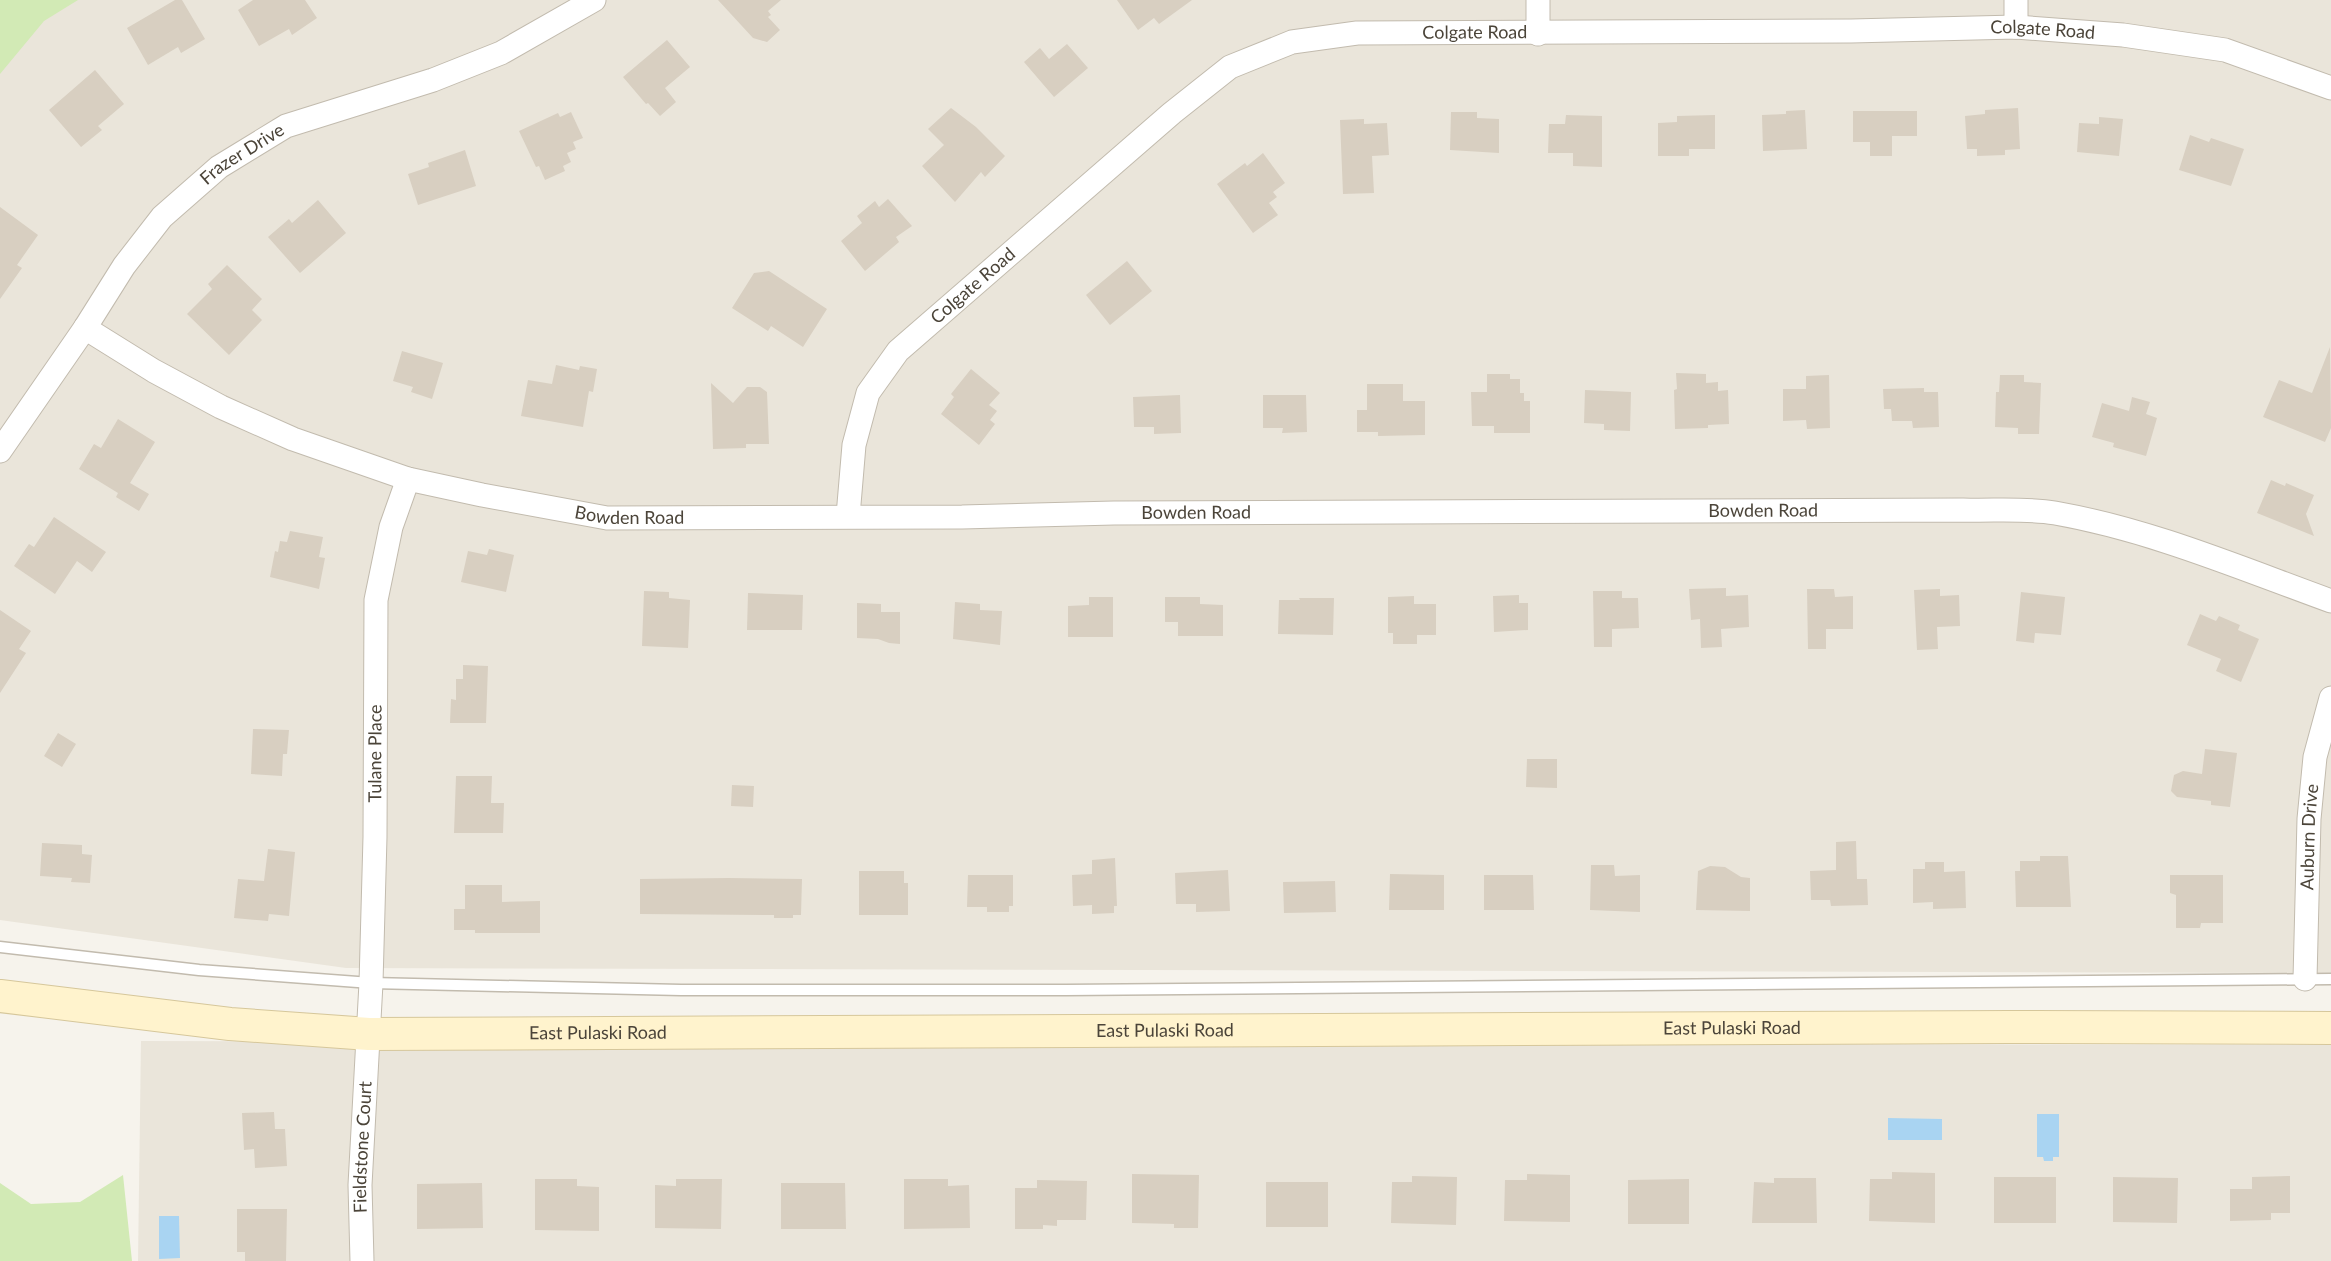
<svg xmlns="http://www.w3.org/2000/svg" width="2331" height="1261" font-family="Lato,sans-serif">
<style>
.residential{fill:#eae5da}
.green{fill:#d2eab5}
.water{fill:#a9d4f2}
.building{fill:#d8cfc1}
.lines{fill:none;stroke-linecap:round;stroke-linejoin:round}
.lane-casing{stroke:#c2bbae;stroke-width:13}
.street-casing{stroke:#c2bbae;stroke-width:25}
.secondary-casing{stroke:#d6c79b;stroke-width:34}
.lane{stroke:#fff;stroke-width:10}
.street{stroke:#fff;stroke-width:23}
.secondary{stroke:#fff3cd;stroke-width:32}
.labels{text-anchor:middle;stroke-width:5;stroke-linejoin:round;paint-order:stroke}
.street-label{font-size:18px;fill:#4b4439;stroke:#fff}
</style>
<rect width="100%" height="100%" fill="#f6f3ec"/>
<g class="residential">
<path d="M0,0h2331v973l-1985,-5 -346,-48z"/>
<path d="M141,1041l2190,4v216h-2193z"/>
</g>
<g class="green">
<path d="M0,0h78l-34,21 -44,53z"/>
<path d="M123,1175l9,86h-132v-78l31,21 49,-2z"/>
</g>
<g class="water">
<path d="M2037,1114h22v43h-6v4h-9l-1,-4h-6z"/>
<path d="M1888,1118l54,1v21h-54z"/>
<path d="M159,1216h20l1,42 -21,1z"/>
</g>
<g class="building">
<path d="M175,0h7l23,39 -24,14 -3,-6 -30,18 -21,-37z"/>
<path d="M253,0h52l12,18 -25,17 -3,-6 -30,17 -21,-36z"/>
<path d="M718,0h63l-13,11 3,4 -3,2 12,13 -13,12 -14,-4z"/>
<path d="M1117,0h75l-33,24 -5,-6 -16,12z"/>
<path d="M667,40l23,27 -25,21 11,14 -16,14 -12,-13 -2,1 -23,-27z"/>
<path d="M1067,44l21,24 -34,29 -30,-35 16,-14 9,11z"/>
<path d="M95,70l29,34 -26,22 4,4 -21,17 -32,-37z"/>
<path d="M951,108l25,19 29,29 -20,21 -4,-5 -26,30 -33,-36 22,-21 -16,-16z"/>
<path d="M2018,108l2,41 -15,1v5l-28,1v-7h-10l-2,-33 20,-2v-4z"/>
<path d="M1805,110l2,39 -44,2 -1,-36 24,-1v-3z"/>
<path d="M1853,111h64v25h-25v20h-22v-14h-17z"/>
<path d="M571,112l12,26 -10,4 3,7 -9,4 4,9 -8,4 2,5 -20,9 -6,-14 -3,1 -17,-36 39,-18 2,4z"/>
<path d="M1451,112h26v6l22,1v34l-49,-3z"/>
<path d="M1566,115l36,1v51l-29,-1v-13h-25l1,-29h16z"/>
<path d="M1715,115v34h-26v7h-31v-33l19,-1v-6z"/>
<path d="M2099,117l24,2 -4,37 -42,-4 2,-29 20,1z"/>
<path d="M1364,119v5l23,-1 2,32 -17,1 2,37 -31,1 -3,-74z"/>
<path d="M2190,135l19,7 2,-4 33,11 -13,37 -52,-16z"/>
<path d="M465,150l11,36 -58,19 -10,-31 21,-7 -1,-4z"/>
<path d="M1263,153l22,30 -12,9 4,5 -8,6 9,12 -25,18 -36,-49 28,-21 2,3z"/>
<path d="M888,199l24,27 -16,11 3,5 -34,29 -24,-30 21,-18 -5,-7 18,-15 4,6z"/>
<path d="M318,200l28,33 -46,40 -32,-36 21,-18 3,4z"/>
<path d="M0,207l38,28 -21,30 5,3 -22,31z"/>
<path d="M1127,261l25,30 -42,34 -24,-30z"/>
<path d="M227,265l35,34 -10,11 10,10 -33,35 -42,-41 25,-25 -4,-5z"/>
<path d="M769,271l58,38 -24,38 -32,-21 -3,5 -36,-23 22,-35z"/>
<path d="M2330,347l1,81 -6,14 -62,-25 16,-37 33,13z"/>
<path d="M402,351l41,12 -11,36 -21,-7 2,-5 -20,-6z"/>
<path d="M556,365l23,5 1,-4 17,3 -4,23 -4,-1 -6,36 -62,-11 7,-36 24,4z"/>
<path d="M971,369l29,24 -11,12 8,6 -7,9 5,4 -16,21 -38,-31 13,-17 -3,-3z"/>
<path d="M1676,373l30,1v9l12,-1v9l10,-1 1,34 -21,1v3l-33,1 -1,-39 3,-1z"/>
<path d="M1487,374h23v5h10v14h4v8h6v32h-36v-7h-22l-1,-34h16z"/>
<path d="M1829,375l1,53 -23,1 -1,-9 -23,1v-32h23v-13z"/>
<path d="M2000,375h24v7l17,1 -2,51h-21v-6l-23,-1 1,-35h3z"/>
<path d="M711,383l22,20 14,-16h13l7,5 2,52h-23v4l-33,1z"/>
<path d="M1367,384h36v17h22v34l-47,1v-4h-21v-22h10z"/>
<path d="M1924,388v4h14l1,35 -26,1 -1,-7h-20l-1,-12h-7l-1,-20z"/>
<path d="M1585,390l46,2 -1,39 -26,-1v-6l-20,-1z"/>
<path d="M1180,395l1,38 -27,1v-7h-20l-1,-30z"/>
<path d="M1263,395h43l1,37 -25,1 1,-5h-20z"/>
<path d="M2132,397l18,5 -4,12 11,4 -11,38 -33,-9 1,-4 -22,-6 10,-34 27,8z"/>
<path d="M118,419l37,23 -25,41 19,11 -10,17 -23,-14 2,-4 -39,-24 15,-25 7,4z"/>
<path d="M2271,480l14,6 1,-3 28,12 -8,19 8,22 -57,-23z"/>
<path d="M54,517l52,35 -14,20 -15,-11 -22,33 -41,-28 15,-22 5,3z"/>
<path d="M290,531l33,6 -4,20 6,1 -6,31 -49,-12 5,-26 3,1 2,-11 7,1z"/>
<path d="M489,549l25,6 -8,37 -45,-10 7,-31 19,4z"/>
<path d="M1726,588v8l22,-1 1,32 -28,2 1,18 -21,1 -1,-29 -9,1 -2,-31z"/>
<path d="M1807,589h27l1,8 18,-1v33h-27v20h-18z"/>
<path d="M1940,589v7l19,-1 1,31 -23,1 1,22 -21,1 -3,-60z"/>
<path d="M644,591l25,1v6l21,2 -2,48 -46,-2z"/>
<path d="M1593,591h29v7h16l1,30 -27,1v18h-18z"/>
<path d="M2021,592l44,5 -4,38 -26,-2 -1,10 -18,-2z"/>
<path d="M748,593l55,2 -1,35h-55z"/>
<path d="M1519,595v8h9v27l-34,2 -1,-36z"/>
<path d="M1414,596v8h22v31h-19v9h-24v-11h-5v-36z"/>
<path d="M1089,597h24v40h-45v-31l21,-1z"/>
<path d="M1165,597h35v7l23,1v31h-45v-14h-13z"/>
<path d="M1299,598h35l-1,37 -55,-1 1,-34h21z"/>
<path d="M955,602l25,2v6l22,1 -2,34 -47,-6z"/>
<path d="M857,603l24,1v8h19v32l-11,-1 -11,-4 -21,-1z"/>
<path d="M0,610l31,21 -12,18 7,4 -26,40z"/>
<path d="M2200,614l16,7 3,-5 21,9 -2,5 21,9 -18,43 -25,-11 5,-12 -34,-14z"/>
<path d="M463,665l25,1 -2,57h-36l1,-24 5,1v-21h7z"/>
<path d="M253,729l36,1 -2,24h-4l-1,22 -31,-2z"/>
<path d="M58,733l18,11 -14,23 -18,-11z"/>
<path d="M2205,749l32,4 -7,54 -19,-2v-4l-34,-4 -6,-6 3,-16 9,-4 19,3z"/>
<path d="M1527,759h30v29l-31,-1z"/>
<path d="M456,776h36l-1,27h13l-1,30h-49z"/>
<path d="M732,785l22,1 -1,21 -22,-1z"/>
<path d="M1856,841l1,38h10l1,26 -37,1 -1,-6h-19l-1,-29 26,-1v-28z"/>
<path d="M42,843l40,2v9l10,1 -2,28 -19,-1 1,-4 -32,-2z"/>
<path d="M268,849l27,3 -6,64 -20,-2 -1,7 -34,-3 4,-39 26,2z"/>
<path d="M2040,856h28l3,51h-55l-1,-36h5v-10h20z"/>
<path d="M1115,858l2,48h-3v7l-22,1v-9l-19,1 -1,-31 20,-1v-14z"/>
<path d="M1925,862h19v10l21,-1 1,37 -33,1v-7l-20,1v-34h12z"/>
<path d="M1591,865h23l1,11 25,-1v37l-50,-2z"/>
<path d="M1710,866l15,1 16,10 9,1v33l-54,-1 2,-39z"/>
<path d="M1228,870l2,41 -34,1v-8h-20l-1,-31z"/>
<path d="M859,871h45v12h4v32h-49z"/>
<path d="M1390,874l54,1v35h-55z"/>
<path d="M968,875h45v31h-4v6h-22v-5h-20z"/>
<path d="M1484,875h49l1,35h-50z"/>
<path d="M2170,875h53v48h-22l-1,5h-24v-33l-6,-2z"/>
<path d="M729,878l73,1 -1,36h-8v3h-19v-3l-134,-1v-35z"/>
<path d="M1335,881l1,31 -52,1 -1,-31z"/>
<path d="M465,885h37v17l38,-1v32h-65v-3h-21v-21h11z"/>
<path d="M274,1112l1,17h10l2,37 -32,2 -1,-19 -10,1 -2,-37z"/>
<path d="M1892,1172l43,1v50l-66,-2 1,-42h22z"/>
<path d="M1132,1174l67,1 -1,53h-24v-4l-42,-1z"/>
<path d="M1527,1174l43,1v47l-66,-1 1,-41h22z"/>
<path d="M1412,1176l45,1 -1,48 -65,-2 1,-41h20z"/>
<path d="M2290,1176v37h-19v7l-41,1v-32h22v-12z"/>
<rect x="1994" y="1177" width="62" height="46"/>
<path d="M2113,1177l65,1 -1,45 -64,-1z"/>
<path d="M1774,1178h42l1,45h-65l2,-41 20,1z"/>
<path d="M535,1179h42v7l22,1v44l-64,-1z"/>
<path d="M676,1179h46l-1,50 -66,-1v-43l21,1z"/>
<path d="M904,1179h44v7l21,-1 1,43 -66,1z"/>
<path d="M1689,1179v45h-61v-44z"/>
<path d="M1037,1180l50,1 -1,39h-29v6l-14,-1v4h-28v-41h22z"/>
<rect x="1266" y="1182" width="62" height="45"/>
<path d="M482,1183l1,45 -66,1v-45z"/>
<path d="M781,1183h64l1,46h-65z"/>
<path d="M237,1209h50l-1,52h-41v-9h-8z"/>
</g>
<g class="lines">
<g class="lane-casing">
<path id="lane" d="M0,947l199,23 172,13 310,7h385l1265,-11"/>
</g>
<g class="street-casing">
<g id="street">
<path d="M1538,0v34"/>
<path d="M2016,27v-27"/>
<path id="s1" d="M85,328l69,43 67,36 72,32 115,40 74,16 125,23 355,-1 152,-4 849,-3c30,1 63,-2 92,3 96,17 185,55 276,88"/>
<path id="s2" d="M0,451l85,-123 39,-62 38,-49 57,-50 67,-41 147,-46 68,-27 93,-53"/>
<path id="s3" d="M848,516l6,-71 14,-52 30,-42 274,-238 58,-46 62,-25 65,-9 494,-2 165,-4 107,8 102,15 106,38"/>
<path id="s4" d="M2305,979l4,-160 6,-62 16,-59"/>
<path id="s5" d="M362,1261l-2,-76 11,-202 4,-146 1,-237 15,-73 17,-48"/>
</g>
</g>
<g class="secondary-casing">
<g id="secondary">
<path id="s6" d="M0,996l230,28 139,10 1641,-7 321,1"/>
</g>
</g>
<use href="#lane" class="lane"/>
<use href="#street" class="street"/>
<use href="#secondary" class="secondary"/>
</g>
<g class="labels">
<g class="street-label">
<text dy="6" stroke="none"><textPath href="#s3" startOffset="1432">Colgate Road</textPath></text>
<text dy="6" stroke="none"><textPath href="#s3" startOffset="864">Colgate Road</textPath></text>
<text dy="6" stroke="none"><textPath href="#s2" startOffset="387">Frazer Drive</textPath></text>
<text dy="6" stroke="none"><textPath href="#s3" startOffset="276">Colgate Road</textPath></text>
<text dy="6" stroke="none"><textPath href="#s1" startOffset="1717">Bowden Road</textPath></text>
<text dy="6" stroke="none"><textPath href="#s1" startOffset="1150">Bowden Road</textPath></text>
<text dy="6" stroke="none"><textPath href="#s1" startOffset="583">Bowden Road</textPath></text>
<text dy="6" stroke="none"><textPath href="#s5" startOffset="508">Tulane Place</textPath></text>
<text dy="6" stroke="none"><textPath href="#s4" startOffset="142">Auburn Drive</textPath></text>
<text dy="6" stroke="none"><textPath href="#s6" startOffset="1734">East Pulaski Road</textPath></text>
<text dy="6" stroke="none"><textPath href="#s6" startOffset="1167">East Pulaski Road</textPath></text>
<text dy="6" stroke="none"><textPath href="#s6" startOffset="600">East Pulaski Road</textPath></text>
<text dy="6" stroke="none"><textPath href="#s5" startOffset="114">Fieldstone Court</textPath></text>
</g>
</g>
</svg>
